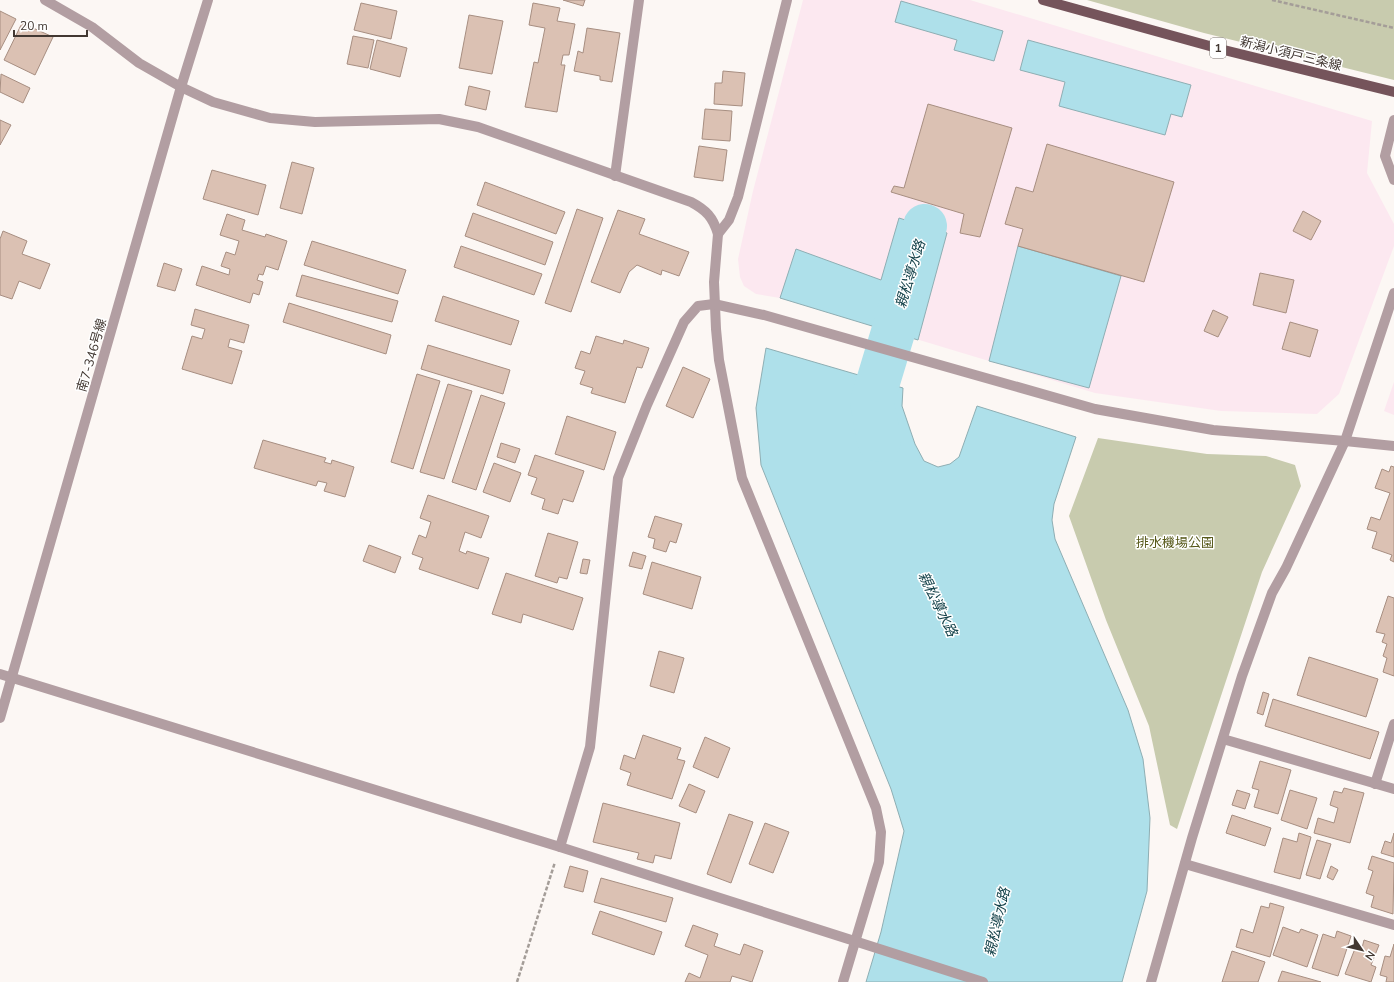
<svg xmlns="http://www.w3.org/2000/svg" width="1394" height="982" font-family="'Nunito Sans','Noto Sans JP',sans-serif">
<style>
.industrial{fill:#fce8f0}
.green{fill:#c8cbae}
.water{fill:#aee0ea;stroke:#8eaeb3}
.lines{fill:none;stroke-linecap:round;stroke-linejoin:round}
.river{stroke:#aee0ea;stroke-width:44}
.building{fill:#dbc1b3;stroke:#a78e81}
.path{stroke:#a49d98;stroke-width:2.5;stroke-dasharray:4 2;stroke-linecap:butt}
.service{stroke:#b29ea2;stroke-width:10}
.minor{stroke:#b29ea2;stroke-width:10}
.tertiary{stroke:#b29ea2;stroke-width:10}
.primary{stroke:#75545b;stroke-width:10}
.labels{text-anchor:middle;stroke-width:3;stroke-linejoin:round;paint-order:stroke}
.shield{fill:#fff;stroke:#7b7470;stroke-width:1}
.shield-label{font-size:12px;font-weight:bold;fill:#423832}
.street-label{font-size:13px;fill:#423832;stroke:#fff}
.park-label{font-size:13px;fill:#57591a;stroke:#fff}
.water-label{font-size:14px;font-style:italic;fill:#14424a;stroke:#fff}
</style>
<rect width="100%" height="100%" fill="#fcf7f4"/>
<g class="industrial">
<path d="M803,0h167l402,121 -5,52 27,51v22l-55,148 -22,20 -96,-3 -126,-18 -315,-95 -24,-4 -12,-8 -4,-9 -2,-18 15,-68z"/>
<path d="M1394,382v33l-10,-4z"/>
</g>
<g class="green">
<path d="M1087,0h307v80l-190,-47z"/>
<path d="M1098,438l109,16 59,2 29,9 6,21 -39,86 -85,257 -7,-4 -21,-99 -43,-106 -37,-104z"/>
</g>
<g class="water">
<path d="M901,1l102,30 -9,30 -40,-11 3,-10 -62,-18z"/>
<path d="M1028,40l163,45 -9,32 -11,-3 -6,21 -106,-29 6,-24 -45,-12z"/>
<path d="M899,218l48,15 -29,107 -138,-42 16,-49 85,31z"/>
<path d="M1018,246l103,30 -32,112 -100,-27z"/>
<path d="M766,348l137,40 -1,18 13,38 9,17 14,6 12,-3 9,-7 18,-51 99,31 -22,67 -2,16 3,19 73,171 15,49 7,59 -3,73 -25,91h-256l15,-50 23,-101 -13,-42 -130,-324 -5,-57z"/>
</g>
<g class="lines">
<path class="river" d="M879,440l-7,-38 53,-176"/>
</g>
<g class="building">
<path d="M563,0h22l-2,6z"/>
<path d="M361,3l36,8 -6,28 -37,-9z"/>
<path d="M533,3l27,5 -3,13 18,3 -6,31h-6l-2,10h4l-8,47 -32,-5 9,-45 4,1 7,-35 -16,-3z"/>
<path d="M0,11l16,8 -16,31z"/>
<path d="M469,15l34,6 -11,53 -33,-6z"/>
<path d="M22,23l31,14 -18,38 -31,-15z"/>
<path d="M587,28l33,5 -8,49 -12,-2v-4l-26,-5 4,-20 5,2z"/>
<path d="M353,36l21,4 -6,28 -21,-4z"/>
<path d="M377,40l30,8 -7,29 -30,-8z"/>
<path d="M723,71l22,2 -3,33 -28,-2 1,-21h7z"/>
<path d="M1,74l29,14 -7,15 -23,-11z"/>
<path d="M469,86l21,5 -4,19 -21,-5z"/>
<path d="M928,104l84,24 -32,109 -20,-4 4,-19 -73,-22 3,-6 10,2z"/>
<path d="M705,109l27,2 -2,30 -28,-2z"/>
<path d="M0,120l11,5 -11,20z"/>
<path d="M1047,144l127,38 -30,100 -126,-36 5,-17 -18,-5 11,-37 17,5z"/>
<path d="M699,146l28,4 -4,31 -29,-4z"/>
<path d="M292,162l22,6 -12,46 -22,-6z"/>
<path d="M212,170l54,15 -8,30 -55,-16z"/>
<path d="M485,182l80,30 -9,22 -79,-29z"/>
<path d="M577,209l26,9 -32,94 -26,-9z"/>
<path d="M618,210l27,9 -6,15 50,18 -10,24 -17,-6 -1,5 -24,-10 -8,7 -9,21 -29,-11z"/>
<path d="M1303,211l18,10 -10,19 -18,-9z"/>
<path d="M473,213l80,29 -8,23 -80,-29z"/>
<path d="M227,214l18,6 -3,10 23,7 1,-3 21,7 -9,29 -12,-4 -3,9 -4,-1 -2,6 6,2 -4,13 -6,-2 -3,10 -54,-18 6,-19 27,9 1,-6 -9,-3 5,-14 9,3 4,-14 -19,-6z"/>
<path d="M3,231l24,10 -5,13 28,10 -10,25 -21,-8 -7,18 -12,-4v-56z"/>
<path d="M312,241l94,29 -8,24 -94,-29z"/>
<path d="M461,246l81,28 -8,21 -80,-28z"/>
<path d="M164,263l18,6 -7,22 -18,-5z"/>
<path d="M1260,273l34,7 -8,33 -33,-8z"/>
<path d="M302,275l96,26 -6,21 -96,-26z"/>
<path d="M443,296l76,25 -8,24 -76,-24z"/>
<path d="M289,303l102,32 -5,19 -103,-32z"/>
<path d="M195,309l54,16 -5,18 -14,-4 -2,8 14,4 -10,33 -50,-15 10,-33 10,3 3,-10 -14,-4z"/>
<path d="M1213,310l15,7 -10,20 -14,-6z"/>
<path d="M1290,322l28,8 -8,27 -28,-8z"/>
<path d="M596,336l27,8 1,-4 25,8 -7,20 -5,-1 -12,36 -34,-10 2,-5 -13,-4 5,-13 -10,-3 6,-17 9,3z"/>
<path d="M428,345l82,25 -7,24 -82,-25z"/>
<path d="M683,367l27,12 -17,39 -27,-12z"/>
<path d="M417,374l23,7 -27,88 -22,-7z"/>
<path d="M448,384l24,7 -28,88 -24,-7z"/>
<path d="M481,395l24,8 -29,87 -24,-8z"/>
<path d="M567,416l49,16 -12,38 -49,-16z"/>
<path d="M263,440l63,18 -2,4 7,2 1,-4 22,7 -9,30 -21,-6 3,-8 -9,-2 -2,5 -62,-18z"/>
<path d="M501,443l19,6 -5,14 -18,-6z"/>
<path d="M535,455l49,16 -11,31 -10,-3 -5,15 -16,-5 3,-10 -14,-5 6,-16 -9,-3z"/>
<path d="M494,463l27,10 -11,29 -27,-10z"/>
<path d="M1391,466l3,1v95l-4,-2 2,-5 -20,-7 5,-16 -10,-3 4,-12 9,3 10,-27 -15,-5 7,-19 7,3z"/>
<path d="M428,495l61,21 -8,22 -16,-6 -6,19 7,3 1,-3 22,7 -11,31 -59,-20 4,-11 -11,-4 7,-19 7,3 5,-16 -11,-4z"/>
<path d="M655,516l27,8 -6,19 -6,-2 -4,11 -13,-4 2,-9 -7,-2z"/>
<path d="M548,533l30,9 -11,37 -8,-2 -2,6 -22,-7z"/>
<path d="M369,545l32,12 -6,16 -32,-12z"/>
<path d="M633,552l13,4 -4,13 -13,-3z"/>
<path d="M583,559l7,1 -3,14 -7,-1z"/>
<path d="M652,562l49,15 -9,32 -49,-15z"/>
<path d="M506,573l77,25 -10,32 -50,-16 -2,9 -29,-9z"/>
<path d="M1388,596l6,2v78l-11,-4 4,-14 -4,-2 4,-12 -5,-2 3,-8 -9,-2z"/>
<path d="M659,651l25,7 -10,35 -24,-7z"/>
<path d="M1309,657l69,22 -12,38 -69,-22z"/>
<path d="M1263,692l6,2 -6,21 -6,-2z"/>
<path d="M1273,699l106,33 -9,27 -105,-33z"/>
<path d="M643,735l38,13 -4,11 8,2 -13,38 -45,-14 4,-12 -11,-4 4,-14 11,4z"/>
<path d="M705,737l25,11 -12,30 -25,-11z"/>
<path d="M1260,761l31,9 -13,44 -24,-7 5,-17 -7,-2z"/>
<path d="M689,784l16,7 -9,22 -17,-7z"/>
<path d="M1344,788l20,5 -14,50 -36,-10 4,-15 16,5 4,-15 -8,-3 4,-14 8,2z"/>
<path d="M1237,790l13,4 -5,15 -13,-4z"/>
<path d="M1290,790l27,8 -10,31 -26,-9z"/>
<path d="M603,803l77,20 -9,36 -16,-4 -2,8 -16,-4 2,-6 -46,-11z"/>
<path d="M729,814l24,8 -22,61 -24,-9z"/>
<path d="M1232,815l39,13 -6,18 -39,-13z"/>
<path d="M765,823l24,9 -16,41 -24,-9z"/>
<path d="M1299,833l12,4 -11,42 -26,-7 9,-34 14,4z"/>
<path d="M1394,833v24l-13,-4 4,-12 6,2z"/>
<path d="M1317,840l14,4 -11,35 -14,-4z"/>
<path d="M1372,856l22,7 -1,51 -22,-7 3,-11 -8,-3 7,-22 -5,-2z"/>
<path d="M570,866l18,5 -5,21 -19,-5z"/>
<path d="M1331,866l7,4 -5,10 -6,-3z"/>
<path d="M601,878l72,20 -7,24 -72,-20z"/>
<path d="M1270,903l14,4 -14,50 -34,-10 5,-18 12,4 8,-27 8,2z"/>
<path d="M600,911l62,21 -8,23 -62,-21z"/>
<path d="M693,925l25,9 -4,12 26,9 4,-11 19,7 -11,31 -20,-6 -2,6h-45l4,-9 11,5 8,-23 -23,-9z"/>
<path d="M1283,927l16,6 2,-4 17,6 -11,32 -34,-12z"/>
<path d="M1337,931l14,5 -13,40 -26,-8 11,-34 12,4z"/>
<path d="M1364,940l15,5 -8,20 5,2 -5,15 -26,-8 11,-28 6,2z"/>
<path d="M1394,944v38h-8l1,-5 -7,-2 5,-19 5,1z"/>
<path d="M1232,951l33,11 -7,20h-36z"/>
<path d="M1282,971l39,11h-43z"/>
</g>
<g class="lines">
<g class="path">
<path d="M1272,0l122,28"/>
<path d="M517,982l38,-120"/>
</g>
<g class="service">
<path d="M615,176l24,-176"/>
<path d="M1185,864l209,61"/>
</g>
<g class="minor">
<path d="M787,0l-49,197 -9,23 -11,14 -4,48 2,47 3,31 23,118 134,330 5,24 -2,30 -36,120"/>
<path d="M1394,120l-9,36 9,24"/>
<path d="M0,674l560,173 423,135"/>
<path d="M1223,739l171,50"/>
<path d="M1375,784l19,-60"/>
<path d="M560,847l30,-100 28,-269 29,-73 37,-83 14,-16 16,-2 50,11 331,94 118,21 132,11"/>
<path d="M1151,982l41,-144 50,-162 30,-83 14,-25 59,-127 49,-148"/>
</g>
<g class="tertiary">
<path d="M45,0l47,27 47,36 42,24 32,15 57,16 45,4 124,-3 39,8 213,75c15,8 22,15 27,32"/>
<path d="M1345,441l49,5"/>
<path d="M0,718l181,-631 27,-87"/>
</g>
<path class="primary" d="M1043,0l181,50 170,42"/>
</g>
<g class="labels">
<rect class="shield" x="1210" y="38" width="16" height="20" rx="3"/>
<g class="shield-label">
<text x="1218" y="52">1</text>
</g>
<g class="street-label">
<text transform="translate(1291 53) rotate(14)" y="5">新潟小須戸三条線</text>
<text transform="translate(91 355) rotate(-74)" y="5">南7-346号線</text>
</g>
<g class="park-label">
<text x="1175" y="547">排水機場公園</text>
</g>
<g class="water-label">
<text transform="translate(910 274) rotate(-73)" y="5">親松導水路</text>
<text transform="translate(938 604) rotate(64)" y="5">親松導水路</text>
<text transform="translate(997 922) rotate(-77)" y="5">親松導水路</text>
</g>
</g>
<g transform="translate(1362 950) rotate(125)" stroke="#ffffff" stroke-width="3" paint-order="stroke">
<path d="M0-3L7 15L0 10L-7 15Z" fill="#423832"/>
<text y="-6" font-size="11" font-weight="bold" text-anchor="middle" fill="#423832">N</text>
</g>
<path d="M14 30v6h73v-6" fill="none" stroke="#423832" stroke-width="2"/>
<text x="20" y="30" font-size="12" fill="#423832" stroke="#ffffff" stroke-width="3" paint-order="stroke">20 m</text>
</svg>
